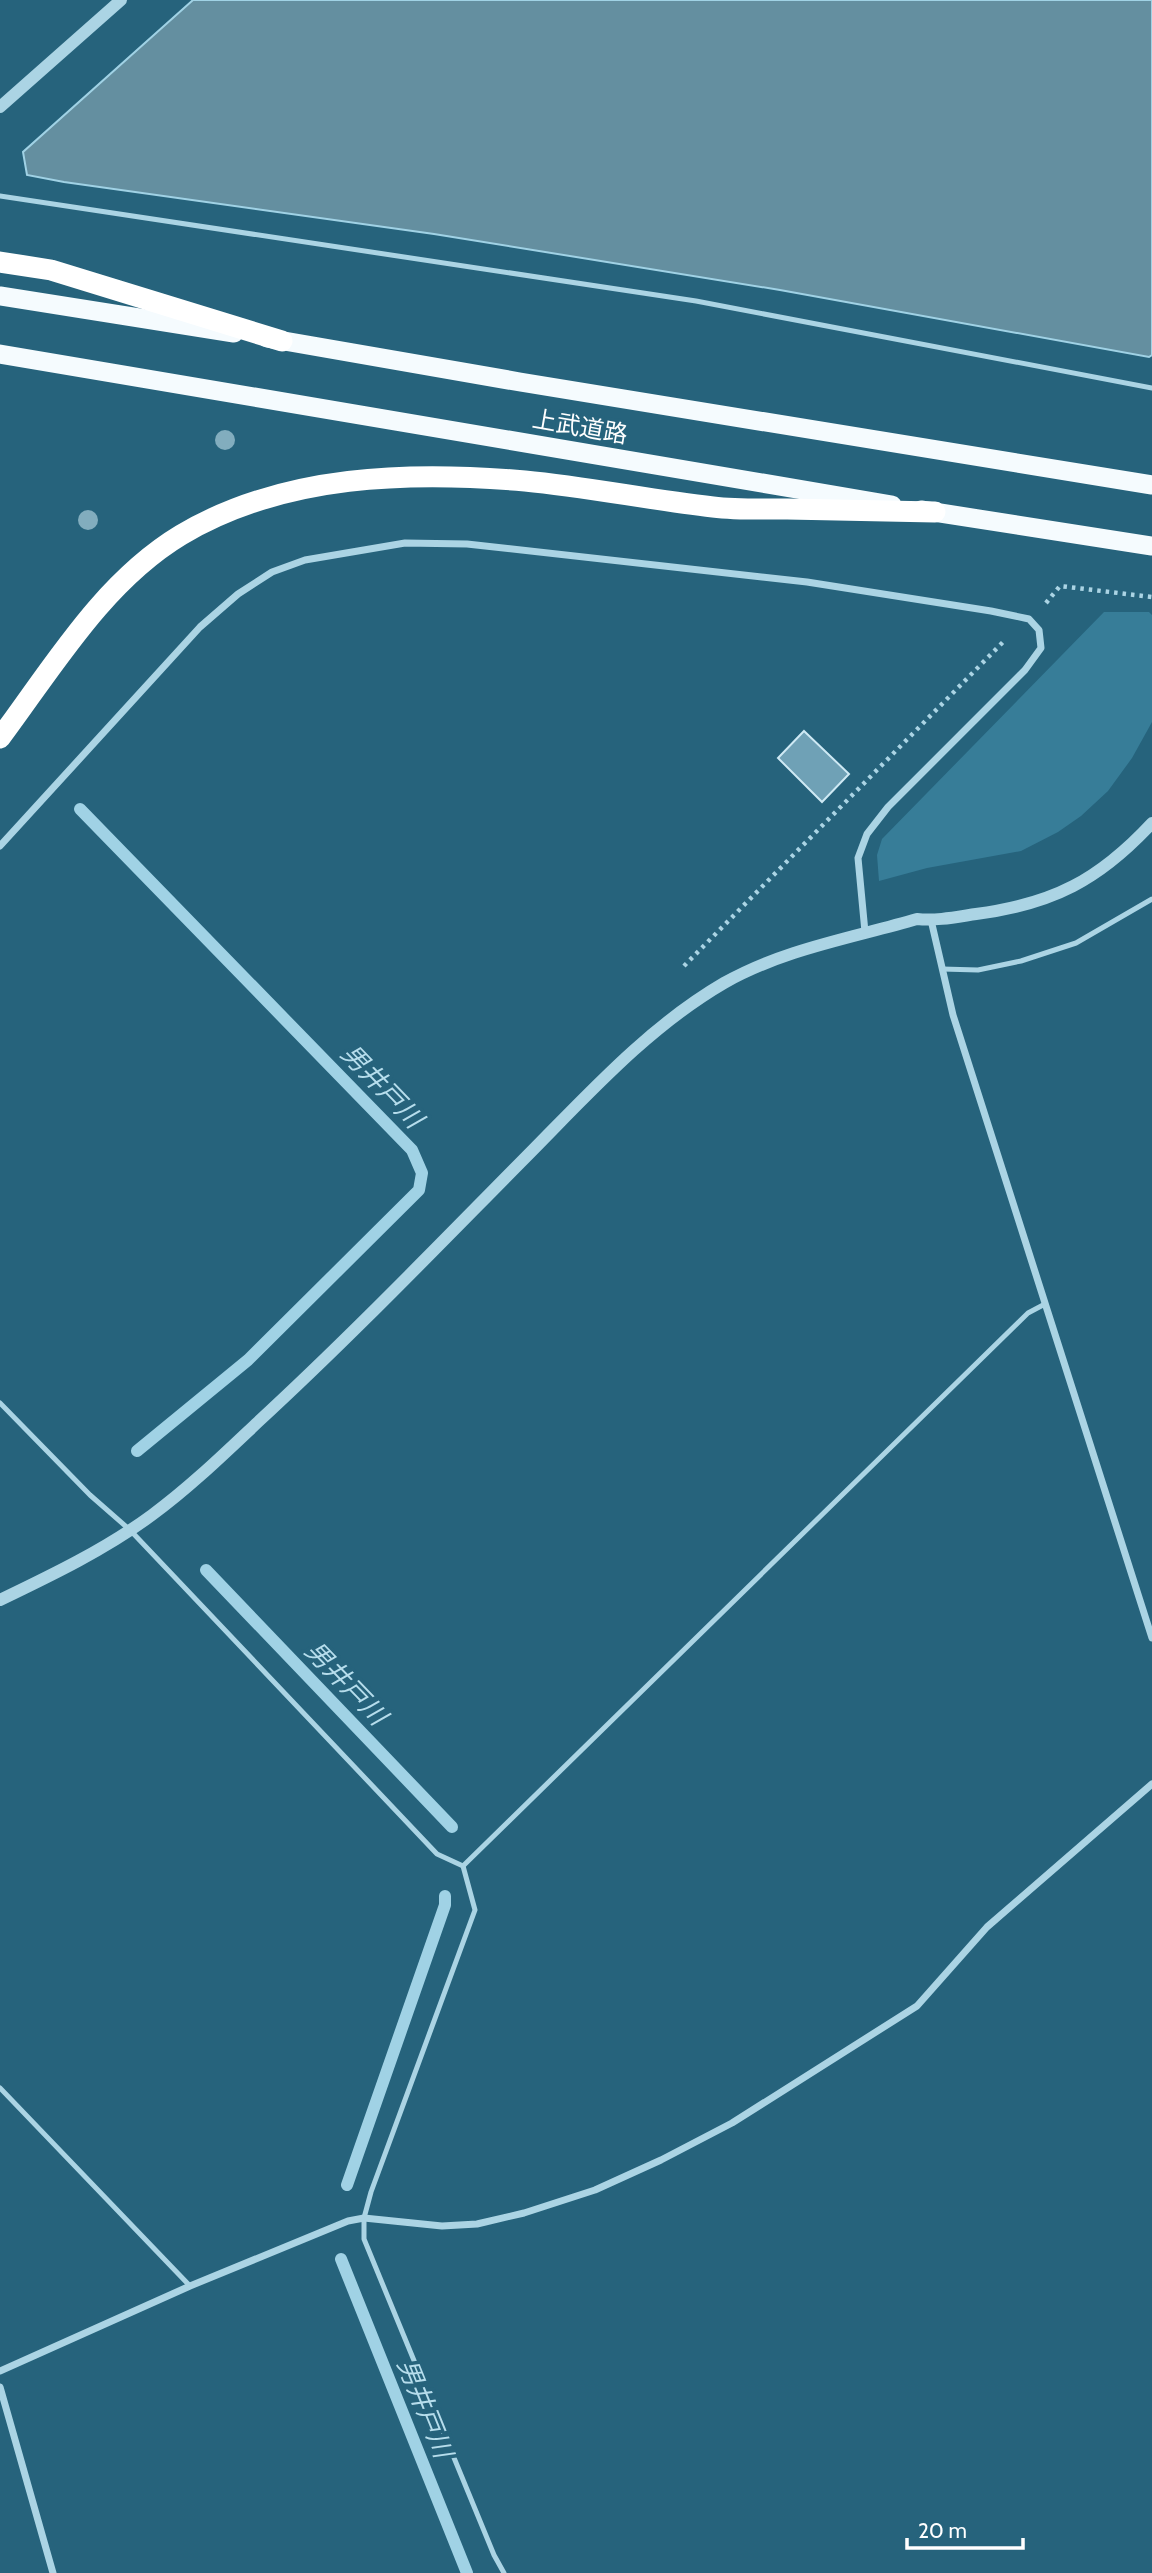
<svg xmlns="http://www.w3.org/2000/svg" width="1152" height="2573" font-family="Cabin,'Noto Sans JP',sans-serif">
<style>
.green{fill:#377d98}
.water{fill:#648fa0;stroke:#a0d2e5;stroke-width:2}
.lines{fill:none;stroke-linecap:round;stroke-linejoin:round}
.stream{stroke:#a0d2e5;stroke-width:12}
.building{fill:#6fa1b6;stroke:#cee9f4;stroke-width:2}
.path{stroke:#abd4e4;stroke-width:4.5;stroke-dasharray:3.5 5;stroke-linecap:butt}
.service{stroke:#abd4e4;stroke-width:5}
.minor{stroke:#abd4e4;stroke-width:7}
.tertiary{stroke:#abd4e4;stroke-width:12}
.trunk{stroke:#f5fbfe;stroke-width:19}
.motorway{stroke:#fff;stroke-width:21}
.tree{fill:#82adbe}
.labels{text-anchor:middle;stroke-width:7;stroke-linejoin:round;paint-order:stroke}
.street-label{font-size:24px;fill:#fff;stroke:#26637c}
.water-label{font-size:26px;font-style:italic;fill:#b6ddec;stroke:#26637c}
</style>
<rect width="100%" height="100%" fill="#26637c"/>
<path class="green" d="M1104,612h45l3,3v107l-20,36 -24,33 -27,25 -23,16 -37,19 -94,17 -48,13 -2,-26 5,-16z"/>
<path class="water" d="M193,0h959v355l-3,2 -369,-67 -346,-56 -370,-52 -37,-7 -4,-23z"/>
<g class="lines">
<g class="stream">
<path d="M80,809l332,341 10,23 -3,17 -171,170 -111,91"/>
<path d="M206,1570l246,257"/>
<path d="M347,2185l98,-280v-9"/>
<path d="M341,2259l126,314"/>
</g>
</g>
<path class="building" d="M804,731l45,43 -27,28 -44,-44z"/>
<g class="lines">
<g class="path">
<path d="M1046,603l14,-17 92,11"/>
<path d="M684,966l322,-327"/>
</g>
<g class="service">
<path d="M0,196l696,105 456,87"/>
<path d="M942,969l36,1 43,-9 55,-18 76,-44"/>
<path d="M0,1403l90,92 40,35 307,324 26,12 12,44 -104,282 -7,26v21l130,316 10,18"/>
<path d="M463,1866l565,-553 17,-9"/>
<path d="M0,2088l190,198"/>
</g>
<g class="minor">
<path d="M0,846l200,-219 38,-33 34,-22 33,-12 100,-17 62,1 340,38 184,29 38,8 10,11 2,18 -16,22 -137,137 -21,27 -9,24 7,74"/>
<path d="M931,920l22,95 199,623"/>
<path d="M0,2371l190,-85 158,-65 16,-3 78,8 35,-2 47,-11 71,-23 66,-30 71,-37 185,-117 70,-79 165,-143"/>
<path d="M0,2387l53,186"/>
</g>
<g class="tertiary">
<path d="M0,107l121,-107"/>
<path d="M0,1600c52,-25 106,-51 152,-85 38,-28 72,-61 106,-93 90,-83 175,-171 261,-258 64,-64 126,-135 205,-181 60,-34 128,-45 193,-64 20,2 39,-2 59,-5 77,-10 123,-34 176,-91"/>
</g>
<g class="trunk">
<path d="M0,296l234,37"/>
<path d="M267,338l253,44 632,103"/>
<path d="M0,354l892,151"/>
<path d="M921,510l231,36"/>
</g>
<g class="motorway">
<path d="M0,262l51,8 231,71"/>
<path d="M0,738c53,-71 103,-156 181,-203 102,-61 230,-64 344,-54 63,6 125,19 188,26 24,3 50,2 74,2 49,1 99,2 148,3"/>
</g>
</g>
<g class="tree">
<circle cx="225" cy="440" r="10"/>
<circle cx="88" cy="520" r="10"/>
</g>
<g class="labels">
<g class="street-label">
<text transform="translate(580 427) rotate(10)" y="8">上武道路</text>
</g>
<g class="water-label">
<text transform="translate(382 1086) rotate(46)" y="9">男井戸川</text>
<text transform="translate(346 1683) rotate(46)" y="9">男井戸川</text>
<text transform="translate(425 2408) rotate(68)" y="9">男井戸川</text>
</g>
</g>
<path d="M907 2538v10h116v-10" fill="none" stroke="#ffffff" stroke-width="3.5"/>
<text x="918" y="2538" font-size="21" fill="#ffffff" stroke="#26637c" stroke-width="5" paint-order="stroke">20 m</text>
</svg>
